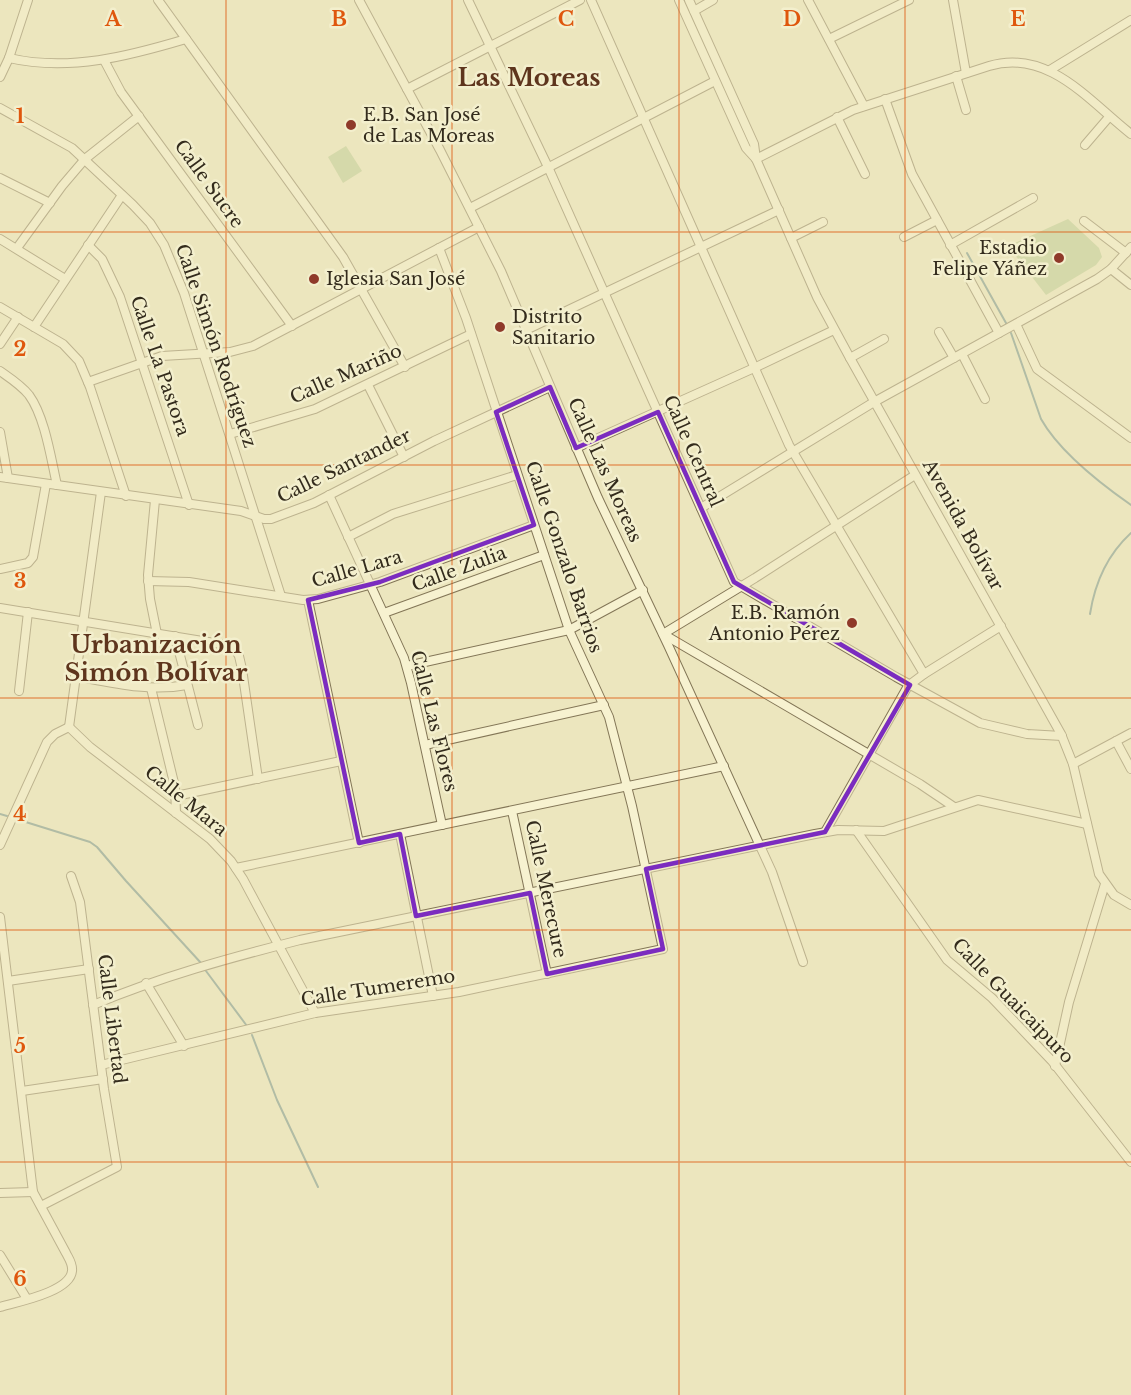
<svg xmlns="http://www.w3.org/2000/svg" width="1131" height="1395" font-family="'Libre Baskerville',serif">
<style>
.green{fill:#b9c992}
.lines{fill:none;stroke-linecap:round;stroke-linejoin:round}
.stream{stroke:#698a87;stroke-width:2}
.minor-casing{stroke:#837657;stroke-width:10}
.minor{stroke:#f7f2d0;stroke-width:8}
.marked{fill:none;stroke:#7b2cbf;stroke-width:4.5;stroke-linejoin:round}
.grid{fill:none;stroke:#df570d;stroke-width:1.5;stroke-opacity:0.55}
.poi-dot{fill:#8f3a2a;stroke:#f3efcd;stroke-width:2}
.labels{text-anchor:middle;stroke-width:5;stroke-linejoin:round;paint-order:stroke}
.poi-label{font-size:18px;fill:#332b1c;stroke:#f3efcd;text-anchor:start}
.street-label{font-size:18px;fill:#332b1c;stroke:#f3efcd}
.district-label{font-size:24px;font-weight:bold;fill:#5e351d;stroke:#f3efcd}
.grid-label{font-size:20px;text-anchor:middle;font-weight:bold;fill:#df570d;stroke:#f3efcd;stroke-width:5;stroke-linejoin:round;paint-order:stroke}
</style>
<rect width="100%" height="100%" fill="#ece6be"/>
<g class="green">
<path d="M346,146l16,25 -19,12 -15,-26z"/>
<path d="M1068,219l31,29 3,9 -6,8 -50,30 -38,-49z"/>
</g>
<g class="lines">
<g class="stream">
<path d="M967,253l39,70"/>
<path d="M1011,333l30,86c18,32 60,65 90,86"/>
<path d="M1090,614c5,-32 17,-59 41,-81"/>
<path d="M0,814l7,2"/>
<path d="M16,819l74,23 7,5 29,34 75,82"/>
<path d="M206,971l41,55"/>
<path d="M252,1035l25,65 41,87"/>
</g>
<g class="minor-casing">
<g id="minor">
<path d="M158,0l185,257 62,110"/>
<path d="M359,0l81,150 61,121 97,227 70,147 104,227 31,90"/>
<path d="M468,0l80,167 186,415 162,95 84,46 47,11 35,2"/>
<path d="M591,0l198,445 135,229"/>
<path d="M679,0l67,148 10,11"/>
<path d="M689,0l65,144 2,15 61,138 33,61 211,376 12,30 26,110 15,21 17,10"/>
<path d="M808,0l56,106"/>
<path d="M953,0l13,73"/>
<path d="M694,11l19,-11"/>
<path d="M829,39l80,-39"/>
<path d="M9,58c60,14 120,-2 177,-19"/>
<path d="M104,60l17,32 171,234"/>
<path d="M1050,70l81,-50"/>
<path d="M956,76l10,34"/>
<path d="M0,77l9,-19 19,-58"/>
<path d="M407,89l173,-89"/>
<path d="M885,99l27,75 87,159"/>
<path d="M0,108l72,40 61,57 17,18 14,22 20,48 97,303"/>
<path d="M837,117l28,57"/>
<path d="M1085,145l24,-28"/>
<path d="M756,159l97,-49 136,-44c59,-18 100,35 142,68"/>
<path d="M0,178l50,25"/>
<path d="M470,208l245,-127"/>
<path d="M1084,221l42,32"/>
<path d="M904,237l33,-17"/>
<path d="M791,238l32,-16"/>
<path d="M0,239l65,40"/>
<path d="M88,245l14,14 18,38 69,208"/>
<path d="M950,245l83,-47"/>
<path d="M17,248l45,-62 23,-27 54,-43"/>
<path d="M1111,269l20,16"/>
<path d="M0,307l63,37 16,17 11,26 36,109"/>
<path d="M1016,324l21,45 94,69"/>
<path d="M34,327l88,-132"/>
<path d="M526,330l253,-120"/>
<path d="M939,332l15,26"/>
<path d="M0,344l18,-27"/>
<path d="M962,354l23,45"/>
<path d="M850,358l34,-19"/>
<path d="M0,371c10,7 21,14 29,24 16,22 22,64 28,90"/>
<path d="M88,382l74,-26 68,-4 23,-6 226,-119"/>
<path d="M368,385l36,72"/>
<path d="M0,432l8,46"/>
<path d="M230,434l85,-25 156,-75"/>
<path d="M576,448l178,-80 80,-38"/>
<path d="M915,475l-160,103 -92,56 257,150 34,23"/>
<path d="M0,477l241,34 23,8h7l43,-16 120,-62 116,-54"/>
<path d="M329,495l75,163 7,25 31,142"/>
<path d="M155,500l-7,75 2,24 7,35"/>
<path d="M701,508l173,-106 223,-123 14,-10 20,-22"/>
<path d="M348,537l45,-23 124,-39"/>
<path d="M0,569l28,-6 5,-6 13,-73"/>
<path d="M148,581l41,1 114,18 15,-1 62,-17 154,-57"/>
<path d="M308,600l51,243"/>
<path d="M0,608l233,38 6,10 3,13 16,110"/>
<path d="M384,613l160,-58"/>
<path d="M175,636l23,89"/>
<path d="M407,666l162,-36 74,-40"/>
<path d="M75,676c38,7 74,16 112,9"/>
<path d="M151,688l24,99 1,26"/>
<path d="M19,691l9,-79"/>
<path d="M69,727l21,20 120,92 21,22 12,18 72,134"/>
<path d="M69,727l32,-235"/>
<path d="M1116,741l15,28"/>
<path d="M425,745l179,-40"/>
<path d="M1073,764l58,-31"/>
<path d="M176,796l165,-35"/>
<path d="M512,811l35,163"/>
<path d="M856,830l91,130 45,38 60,63 79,101"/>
<path d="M825,832l83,-146 16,-12 77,-48"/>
<path d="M400,834l33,162"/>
<path d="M0,845l47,-103 8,-8 14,-7"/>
<path d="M236,868l488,-102"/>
<path d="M0,917l33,275 33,61c3,6 7,11 6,18 -2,21 -55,31 -72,36"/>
<path d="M8,981l81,-12"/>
<path d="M146,983l38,63"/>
<path d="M93,1005c67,-28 136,-47 207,-65l515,-106 23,-4 46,1 94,-31 109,24"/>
<path d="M101,1065l214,-52 144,-21 204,-43 -31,-143 -23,-89 -40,-87 -103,-312 -27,-70"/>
<path d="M1055,1066l14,-64 36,-118"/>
<path d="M22,1091l81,-12"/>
<path d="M0,1193l33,-1"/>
<path d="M41,1206l76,-39 -13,-78 -24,-187 -9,-26"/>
<path d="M0,1255l27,44"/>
</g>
</g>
<use href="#minor" class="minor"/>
</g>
<path d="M0 0H1131V1395H0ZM550,387l26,61 82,-36 76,170 176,103 -85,147 -179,37 17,80 -116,25 -17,-81 -114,23 -16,-82 -41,9 -51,-243 72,-18 154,-57 -38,-113z" fill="#ece6be" fill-opacity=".55" fill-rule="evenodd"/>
<path class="marked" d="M550,387l26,61 82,-36 76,170 176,103 -85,147 -179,37 17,80 -116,25 -17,-81 -114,23 -16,-82 -41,9 -51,-243 72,-18 154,-57 -38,-113z"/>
<path class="grid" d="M226,0v1395M452,0v1395M679,0v1395M905,0v1395M0,232h1131M0,465h1131M0,698h1131M0,930h1131M0,1162h1131"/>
<g class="poi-dot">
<circle cx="351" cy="125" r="6"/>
<circle cx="1059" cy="258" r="6"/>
<circle cx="314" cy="279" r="6"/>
<circle cx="500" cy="327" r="6"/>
<circle cx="852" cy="623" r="6"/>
</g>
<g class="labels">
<g class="poi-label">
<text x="363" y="121">E.B. San José<tspan x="363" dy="21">de Las Moreas</tspan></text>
<text x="1047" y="254" text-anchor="end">Estadio<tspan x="1047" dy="21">Felipe Yáñez</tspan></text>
<text x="326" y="285">Iglesia San José</text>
<text x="512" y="323">Distrito<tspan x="512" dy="21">Sanitario</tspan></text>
<text x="840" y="619" text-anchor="end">E.B. Ramón<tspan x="840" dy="21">Antonio Pérez</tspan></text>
</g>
<g class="street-label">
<text transform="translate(209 184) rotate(54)" y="6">Calle Sucre</text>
<text transform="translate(216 346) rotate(71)" y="6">Calle Simón Rodríguez</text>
<text transform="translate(160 366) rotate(71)" y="6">Calle La Pastora</text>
<text transform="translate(346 374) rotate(-24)" y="6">Calle Mariño</text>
<text transform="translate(693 451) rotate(66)" y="6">Calle Central</text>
<text transform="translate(344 466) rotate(-26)" y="6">Calle Santander</text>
<text transform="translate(605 470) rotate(66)" y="6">Calle Las Moreas</text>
<text transform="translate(963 525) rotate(61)" y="6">Avenida Bolívar</text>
<text transform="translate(564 557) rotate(71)" y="6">Calle Gonzalo Barrios</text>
<text transform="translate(357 569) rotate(-16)" y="6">Calle Lara</text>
<text transform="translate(459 569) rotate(-20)" y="6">Calle Zulia</text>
<text transform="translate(434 721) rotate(76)" y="6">Calle Las Flores</text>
<text transform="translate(186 801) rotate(39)" y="6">Calle Mara</text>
<text transform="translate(546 889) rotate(78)" y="6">Calle Merecure</text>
<text transform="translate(378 988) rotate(-9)" y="6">Calle Tumeremo</text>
<text transform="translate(1013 1001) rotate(46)" y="6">Calle Guaicaipuro</text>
<text transform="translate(112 1019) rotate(83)" y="6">Calle Libertad</text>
</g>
<g class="district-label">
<text x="529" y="86">Las Moreas</text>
<text x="156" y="653">Urbanización<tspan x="156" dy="28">Simón Bolívar</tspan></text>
</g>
</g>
<g class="grid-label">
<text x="113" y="26">A</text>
<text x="339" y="26">B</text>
<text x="566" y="26">C</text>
<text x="792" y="26">D</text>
<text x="1018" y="26">E</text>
<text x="20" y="123">1</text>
<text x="20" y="356">2</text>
<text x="20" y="588">3</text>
<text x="20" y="821">4</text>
<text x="20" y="1053">5</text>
<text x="20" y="1286">6</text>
</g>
</svg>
